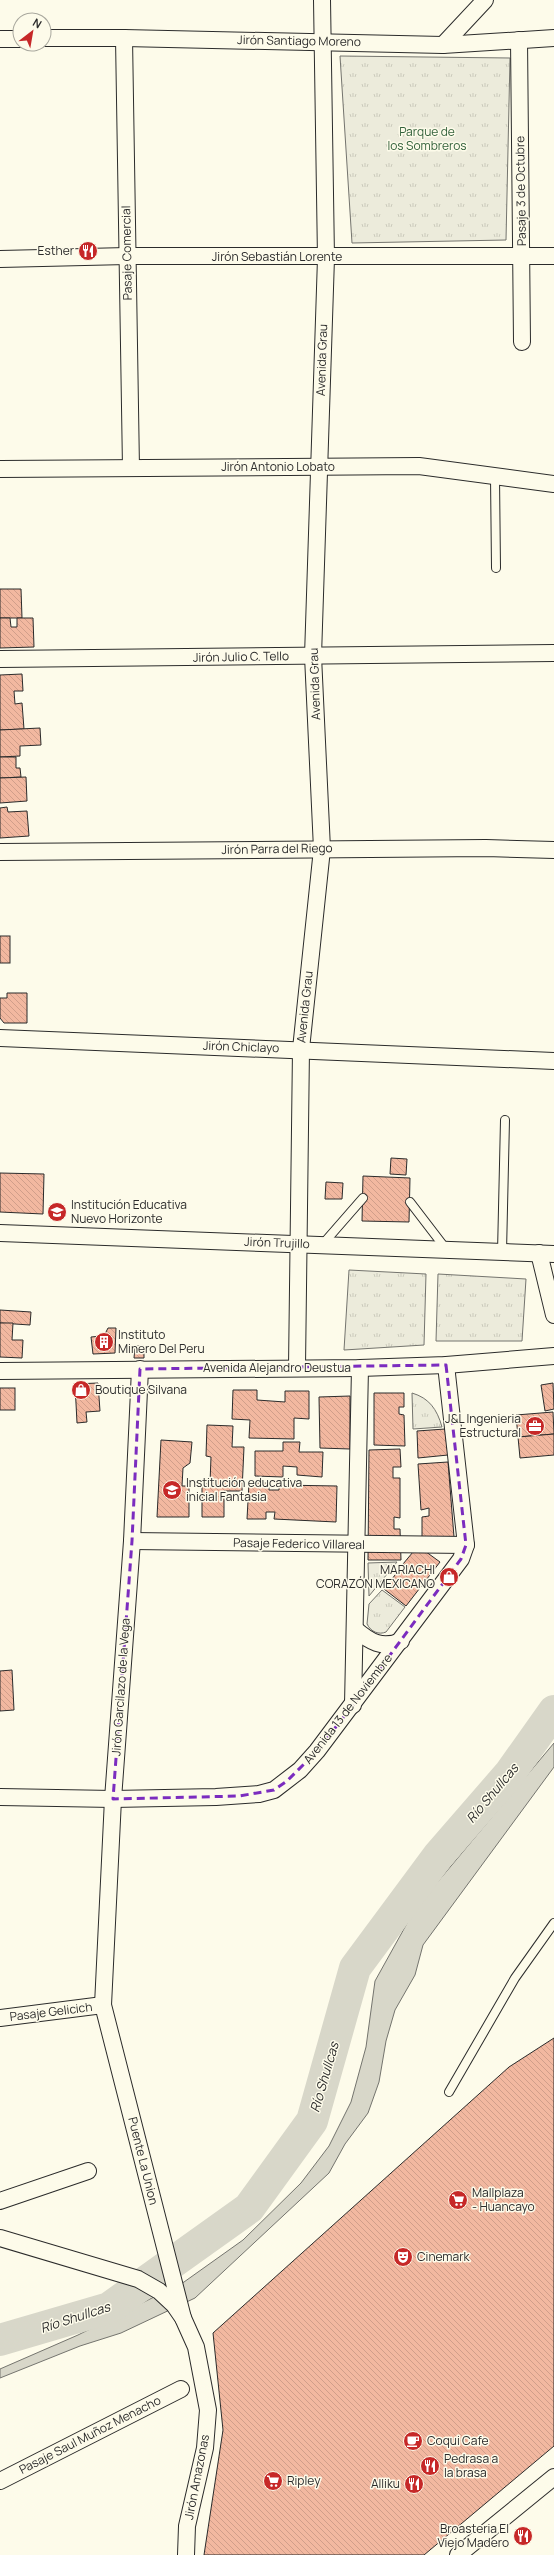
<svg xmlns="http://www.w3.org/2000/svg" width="554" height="2555" font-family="Manrope,sans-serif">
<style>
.grass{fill:url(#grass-tufts);stroke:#74746e}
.water{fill:#d8d7c9;stroke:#74746e}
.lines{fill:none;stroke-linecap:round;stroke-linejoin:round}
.river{stroke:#d8d7c9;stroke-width:32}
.building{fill:url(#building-back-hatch);stroke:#2b2b2b}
.lane-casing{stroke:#2b2b2b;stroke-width:10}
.street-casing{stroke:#2b2b2b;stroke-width:18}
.lane{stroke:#fdfbea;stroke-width:8}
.street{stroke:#fdfbea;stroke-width:16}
.marked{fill:none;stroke:#7b2cbf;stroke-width:3;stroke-dasharray:8 5;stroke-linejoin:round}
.labels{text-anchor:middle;stroke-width:3;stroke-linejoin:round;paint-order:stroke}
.street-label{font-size:12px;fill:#2b2b2b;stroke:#fdfbea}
.park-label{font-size:12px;fill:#34623c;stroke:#fdfbea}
.poi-label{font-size:12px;fill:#2b2b2b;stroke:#fdfbea;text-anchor:start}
.water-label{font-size:13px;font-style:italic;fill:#2b2b2b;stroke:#fdfbea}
</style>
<defs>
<pattern id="grass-tufts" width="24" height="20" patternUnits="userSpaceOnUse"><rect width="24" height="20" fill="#ecebdb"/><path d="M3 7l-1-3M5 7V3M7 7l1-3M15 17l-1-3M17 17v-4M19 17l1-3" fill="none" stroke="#cbcabc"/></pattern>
<pattern id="building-back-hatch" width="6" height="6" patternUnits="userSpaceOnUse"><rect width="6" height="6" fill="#f2b8a0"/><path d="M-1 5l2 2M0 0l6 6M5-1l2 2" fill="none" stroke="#d09e8a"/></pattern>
</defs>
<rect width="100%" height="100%" fill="#fdfbea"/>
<g class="grass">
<path d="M340,56l170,2 -4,182 -154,3z"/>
<path d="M349,1270l77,4 -2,71 -80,5z"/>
<path d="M438,1274l88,5 -4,62h-86z"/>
<path d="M412,1393c17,5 25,16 30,34l-29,2z"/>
<path d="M397,1562l-28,34 -1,-33z"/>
<path d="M382,1590l23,17 -19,25c-7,3 -15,0 -19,-8l2,-20z"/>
</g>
<path class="water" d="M554,1743v24l-131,178 -8,30 -20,35 -9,31 -7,41 -11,31 -23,31 -16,29 -134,125 -74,35 -41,13 -80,32v-9l78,-34 106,-53 59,-42 58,-57 28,-37 22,-44 15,-55 9,-66 40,-72z"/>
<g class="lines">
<path class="river" d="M0,2340l109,-32 140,-100 63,-87 43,-153 83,-112 72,-83 44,-62"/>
</g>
<g class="building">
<path d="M0,589h21l1,29h-22z"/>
<path d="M0,618h10l1,9h6v-9h16l1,29 -34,1z"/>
<path d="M22,674l1,17h-9l1,13 7,-1 2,26 -24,1v-55z"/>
<path d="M40,728l1,17 -21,1v10l-20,1v-27z"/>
<path d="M0,757h16v11h4l1,9 -21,1z"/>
<path d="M26,777l1,24 -27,2v-25z"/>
<path d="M7,807l1,5 19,-1 2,25 -29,2v-30z"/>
<rect x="0" y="936" width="10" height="27"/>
<path d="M7,993h20v30h-23l-4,-5v-20h7z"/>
<path d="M391,1158l16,1 -1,16 -16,-1z"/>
<path d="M0,1173l44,1 -1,40 -43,-2z"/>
<path d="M363,1176l47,2 -1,44 -47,-1z"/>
<path d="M326,1182l17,1 -1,16h-17z"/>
<path d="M0,1310l31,2 -1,13 -30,-2z"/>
<path d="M0,1323h13l-1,17h11l-1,18 -22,-1z"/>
<path d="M108,1328h8l-1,25 -22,1 -2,-17 11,-1v4z"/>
<path d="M135,1346h9v12h-10z"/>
<path d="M98,1383l2,28 -14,1 1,10 -10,1 -2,-39z"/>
<path d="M553,1383l1,26 -9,2 -4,-26z"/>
<rect x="0" y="1388" width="15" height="22"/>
<path d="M233,1390h24v10l28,2v-11h24v28l-15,-1v21l-45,-1 1,-18 -18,-1z"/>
<path d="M374,1393h30v14h-5v7l5,1 1,31 -31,-1z"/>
<path d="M350,1396v53l-30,-1 -1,-51z"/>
<path d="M553,1412l1,22 -36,3 -2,-22z"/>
<path d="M207,1425l26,1 -1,21h12l-2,44h-18v26h-22v-33l8,-1 1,-26 -5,-1z"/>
<path d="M445,1429l3,26 -30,3 -1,-27z"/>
<path d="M554,1434v21l-34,3 -2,-21z"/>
<path d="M161,1440l31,2 -2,21 -7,5 -1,18h7v31h-32z"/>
<path d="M283,1442h17l-1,10h24l-1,25 -25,-2v-8l-14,-1v11l-28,-1v-25h28z"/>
<path d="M400,1449l1,18h-8v11h7v40l-6,-1v12h6l1,31h-33l1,-110z"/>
<path d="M448,1462l6,75 -32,2v-22l7,-1v-8l-8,2 -3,-46z"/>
<path d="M249,1483h20v7h10v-5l58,1 -1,36 -62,-3 1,-7h-9v7h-19z"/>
<path d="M418,1546l22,16 -34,44 -22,-17 15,-19 4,3 5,-6 -5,-3z"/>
<path d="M12,1670l2,40 -14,1v-40z"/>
<path d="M554,2038v408l-130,109h-220l19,-125 -10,-97 296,-266z"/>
</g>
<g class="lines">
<g class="lane-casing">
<g id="lane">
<path d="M495,477l1,91"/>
<path d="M410,1202l36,47"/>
<path d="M322,1245l41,-47"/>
<path d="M502,1252l3,-132"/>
<path d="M449,2092l66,-114 39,-55"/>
</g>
</g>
<g class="street-casing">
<g id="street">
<path d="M44,38h80l319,7 111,-7"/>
<path d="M124,38l7,430"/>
<path d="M0,39h20"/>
<path d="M519,40l3,302"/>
<path d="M443,45l42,-45"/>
<path d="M0,259l127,-3h427"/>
<path d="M0,469l419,-3 135,18"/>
<path d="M0,659l554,-6"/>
<path d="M0,852l486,-4 68,2"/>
<path d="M0,1038l554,23"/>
<path d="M0,1233l554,21"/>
<path d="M539,1253l15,62"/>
<path d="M297,1367l4,-318 21,-200 -9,-193 13,-398 -4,-258"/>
<path d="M140,1369l-8,172 -19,258 -10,206 80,313"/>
<path d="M0,1371l360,-3 86,-3 108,-9"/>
<path d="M132,1541l334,4"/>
<path d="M355,1629c15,13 27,20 46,12"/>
<path d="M353,1705l7,-337"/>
<path d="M0,1797l113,2 103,-2 43,-3 15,-4 26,-20 17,-19 144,-192 5,-14 -20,-180"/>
<path d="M0,2018l103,-13"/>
<path d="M0,2201l88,-30"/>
<path d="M0,2238l138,41 21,12 15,14 9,13 13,29 12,63 -3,38 -18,78 -1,29"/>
<path d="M0,2481l181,-92"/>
<path d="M458,2555l96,-78"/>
</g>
</g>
<use href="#lane" class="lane"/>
<use href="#street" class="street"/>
</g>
<path class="marked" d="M446,1365l20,180 -5,14 -108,146 -36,46 -30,30 -13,9 -35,6 -126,3 19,-258 8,-172z"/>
<defs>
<g id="restaurant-disc" transform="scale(1)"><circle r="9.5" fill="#c62828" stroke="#fdfbea"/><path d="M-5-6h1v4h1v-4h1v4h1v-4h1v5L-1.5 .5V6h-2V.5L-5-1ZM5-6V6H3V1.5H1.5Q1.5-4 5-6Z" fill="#fff"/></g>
<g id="school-disc" transform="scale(1)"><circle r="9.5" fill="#c62828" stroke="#fdfbea"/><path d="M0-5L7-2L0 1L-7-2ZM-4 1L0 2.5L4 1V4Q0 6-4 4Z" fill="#fff"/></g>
<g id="building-disc" transform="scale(1)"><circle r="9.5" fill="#c62828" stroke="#fdfbea"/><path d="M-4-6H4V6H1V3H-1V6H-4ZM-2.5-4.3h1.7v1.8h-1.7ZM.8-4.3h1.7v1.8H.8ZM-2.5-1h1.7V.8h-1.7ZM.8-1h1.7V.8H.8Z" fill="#fff"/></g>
<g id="shop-disc" transform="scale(1)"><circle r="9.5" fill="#c62828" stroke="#fdfbea"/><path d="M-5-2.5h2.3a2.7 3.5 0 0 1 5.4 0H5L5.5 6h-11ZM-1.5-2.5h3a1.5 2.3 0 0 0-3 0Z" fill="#fff"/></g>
<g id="office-disc" transform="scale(1)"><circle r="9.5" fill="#c62828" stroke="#fdfbea"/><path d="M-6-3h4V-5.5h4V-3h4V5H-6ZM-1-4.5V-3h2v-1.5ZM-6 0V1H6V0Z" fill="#fff"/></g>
<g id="supermarket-disc" transform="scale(1)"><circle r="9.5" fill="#c62828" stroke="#fdfbea"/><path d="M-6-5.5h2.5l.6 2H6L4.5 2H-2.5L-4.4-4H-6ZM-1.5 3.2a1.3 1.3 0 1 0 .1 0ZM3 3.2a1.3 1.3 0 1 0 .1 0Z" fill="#fff"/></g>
<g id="theatre-disc" transform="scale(1)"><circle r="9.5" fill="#c62828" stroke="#fdfbea"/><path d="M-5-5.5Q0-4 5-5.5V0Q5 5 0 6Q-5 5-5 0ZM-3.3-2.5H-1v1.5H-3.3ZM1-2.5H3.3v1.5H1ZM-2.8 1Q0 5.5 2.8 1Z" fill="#fff"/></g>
<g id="cafe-disc" transform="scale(1)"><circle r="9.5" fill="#c62828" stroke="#fdfbea"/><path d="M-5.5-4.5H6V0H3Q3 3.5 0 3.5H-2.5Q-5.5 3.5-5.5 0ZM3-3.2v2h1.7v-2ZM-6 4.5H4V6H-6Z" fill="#fff"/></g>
</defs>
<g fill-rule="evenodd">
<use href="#restaurant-disc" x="88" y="251"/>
<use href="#school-disc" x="57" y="1212"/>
<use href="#building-disc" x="104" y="1342"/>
<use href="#shop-disc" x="81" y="1390"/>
<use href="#office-disc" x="535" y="1426"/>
<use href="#school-disc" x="172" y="1490"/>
<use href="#shop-disc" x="449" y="1577"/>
<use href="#supermarket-disc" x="458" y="2200"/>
<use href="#theatre-disc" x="403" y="2257"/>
<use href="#cafe-disc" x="413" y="2441"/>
<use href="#restaurant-disc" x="430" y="2466"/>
<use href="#supermarket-disc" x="273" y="2481"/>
<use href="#restaurant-disc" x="414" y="2484"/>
<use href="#restaurant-disc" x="523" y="2536"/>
</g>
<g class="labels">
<g class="street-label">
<text transform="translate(299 41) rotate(1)" y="4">Jirón Santiago Moreno</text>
<text transform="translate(521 191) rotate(-91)" y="4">Pasaje 3 de Octubre</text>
<text transform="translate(127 253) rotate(-91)" y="4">Pasaje Comercial</text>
<text x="277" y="261">Jirón Sebastián Lorente</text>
<text transform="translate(322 360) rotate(-88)" y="4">Avenida Grau</text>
<text x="278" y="471">Jirón Antonio Lobato</text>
<text transform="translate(241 657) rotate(-1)" y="4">Jirón Julio C. Tello</text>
<text transform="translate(315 684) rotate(-92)" y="4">Avenida Grau</text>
<text transform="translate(277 849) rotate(-1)" y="4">Jirón Parra del Riego</text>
<text transform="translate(305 1007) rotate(-84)" y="4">Avenida Grau</text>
<text transform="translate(241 1047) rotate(2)" y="4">Jirón Chiclayo</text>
<text transform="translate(277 1243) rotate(2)" y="4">Jirón Trujillo</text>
<text x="277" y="1372">Avenida Alejandro Deustua</text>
<text transform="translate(299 1544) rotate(1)" y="4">Pasaje Federico Villareal</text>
<text transform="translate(121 1687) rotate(-86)" y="4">Jirón Garcilazo de la Vega</text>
<text transform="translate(348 1709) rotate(-52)" y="4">Avenida 13 de Noviembre</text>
<text transform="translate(51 2012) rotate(-7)" y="4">Pasaje Gelicich</text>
<text transform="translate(143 2161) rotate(76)" y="4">Puente La Union</text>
<text transform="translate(90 2435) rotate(-27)" y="4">Pasaje Saul Muñoz Menacho</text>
<text transform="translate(197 2477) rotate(-79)" y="4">Jirón Amazonas</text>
</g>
<g class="park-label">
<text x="427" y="136">Parque de<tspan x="427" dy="14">los Sombreros</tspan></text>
</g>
<g class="poi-label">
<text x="74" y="255" text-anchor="end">Esther</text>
<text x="71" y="1209">Institución Educativa<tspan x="71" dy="14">Nuevo Horizonte</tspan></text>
<text x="118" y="1339">Instituto<tspan x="118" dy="14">Minero Del Peru</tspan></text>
<text x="95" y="1394">Boutique Silvana</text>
<text x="521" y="1423" text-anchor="end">J&amp;L Ingenieria<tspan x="521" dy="14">Estructural</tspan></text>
<text x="186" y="1487">Institución educativa<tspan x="186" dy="14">inicial Fantasia</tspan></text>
<text x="435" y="1574" text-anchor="end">MARIACHI<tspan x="435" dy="14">CORAZÓN MEXICANO</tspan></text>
<text x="472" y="2197">Mallplaza<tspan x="472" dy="14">- Huancayo</tspan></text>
<text x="417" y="2261">Cinemark</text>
<text x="427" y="2445">Coqui Cafe</text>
<text x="444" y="2463">Pedrasa a<tspan x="444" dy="14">la brasa</tspan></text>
<text x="287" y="2485">Ripley</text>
<text x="400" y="2488" text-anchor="end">Alliku</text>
<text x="509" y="2533" text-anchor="end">Broasteria El<tspan x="509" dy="14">Viejo Madero</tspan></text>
</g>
<g class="water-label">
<text transform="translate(492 1793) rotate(-50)" y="5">Río Shullcas</text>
<text transform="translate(324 2077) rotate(-74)" y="5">Río Shullcas</text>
<text transform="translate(75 2317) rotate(-18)" y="5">Río Shullcas</text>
</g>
</g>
<g transform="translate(32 32) rotate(31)"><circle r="19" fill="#fdfbea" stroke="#a9a89e"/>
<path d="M0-3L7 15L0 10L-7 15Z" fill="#c62828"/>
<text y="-6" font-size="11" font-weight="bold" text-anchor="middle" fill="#2b2b2b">N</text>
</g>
</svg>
